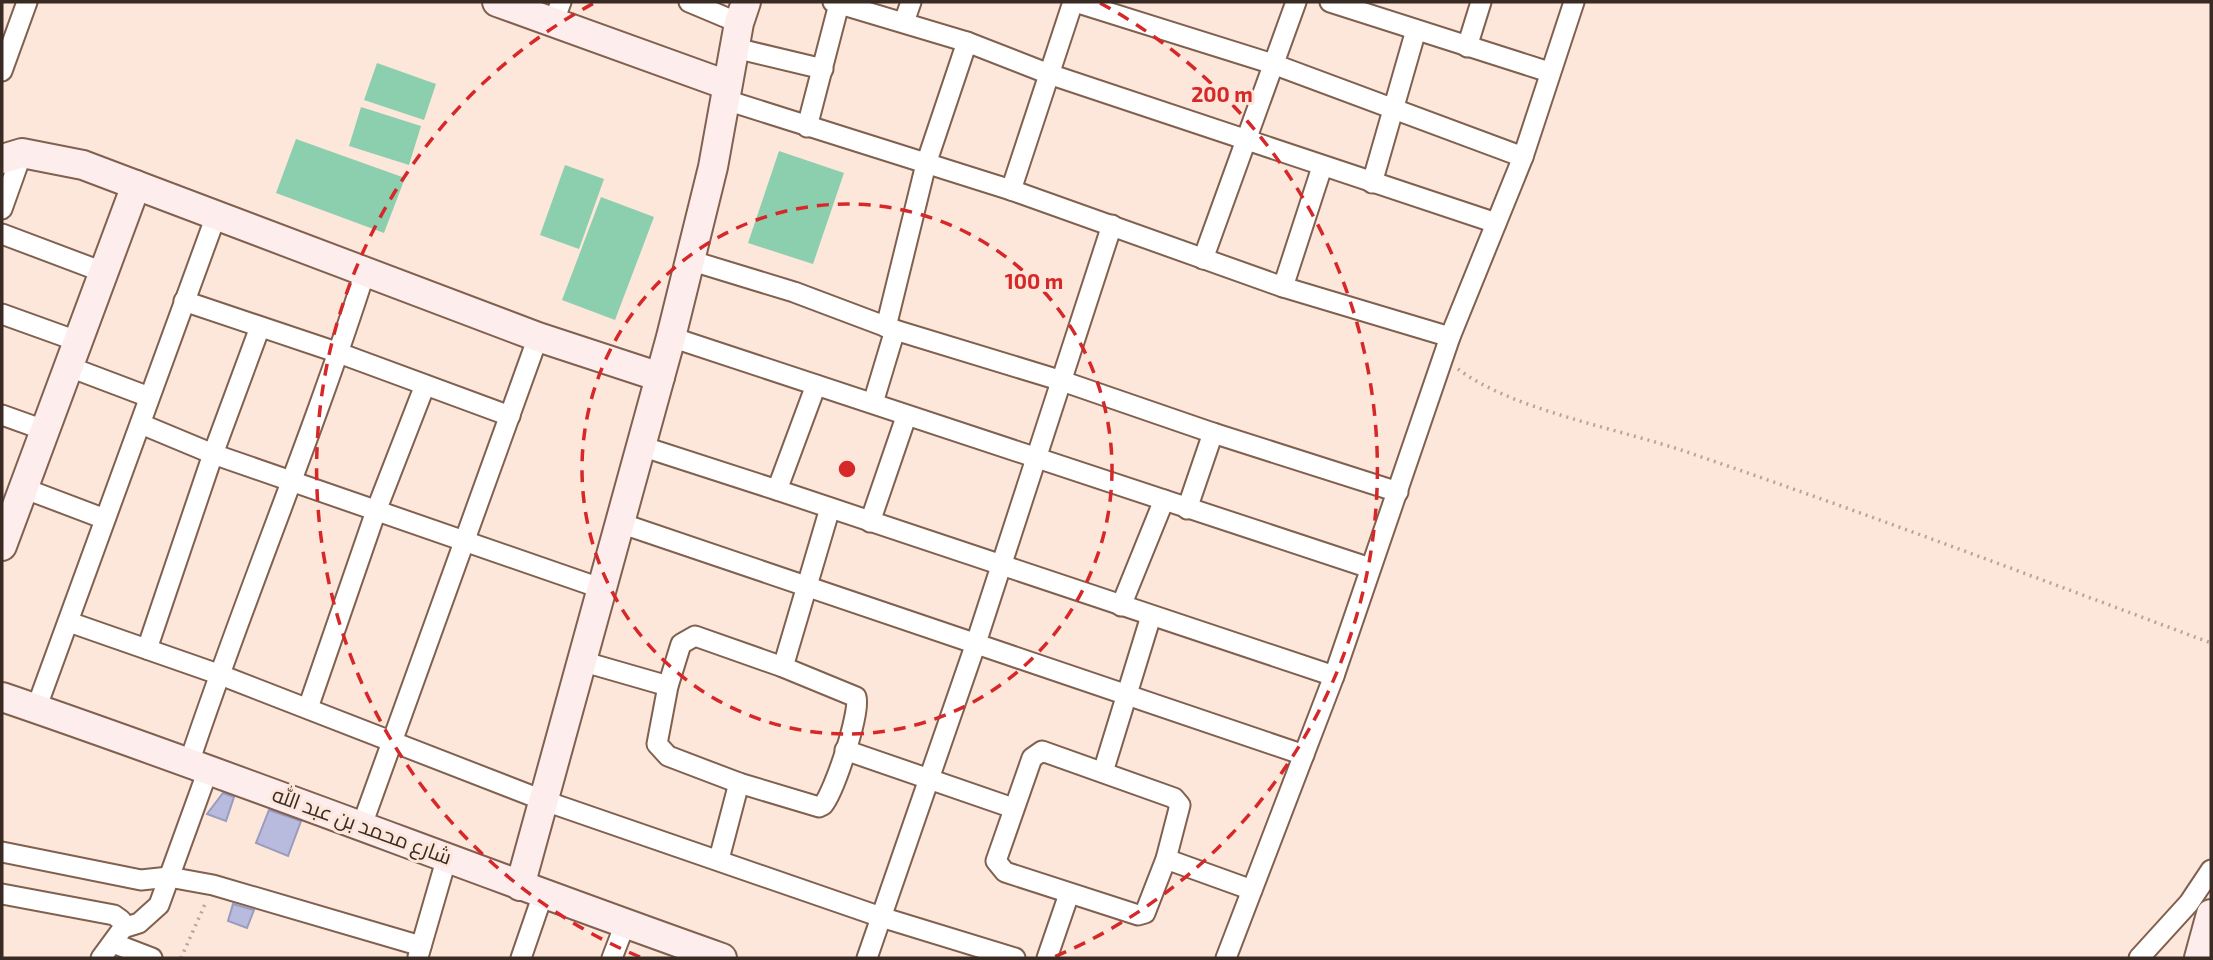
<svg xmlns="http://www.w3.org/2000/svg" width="2213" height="960" font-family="'Exo 2',Cairo,sans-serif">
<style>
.green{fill:#8ccfae}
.building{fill:#b9bbde;stroke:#9a9cbe;stroke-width:2}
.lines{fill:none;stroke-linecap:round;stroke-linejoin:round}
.street-casing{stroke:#80604f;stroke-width:23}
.secondary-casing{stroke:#80604f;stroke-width:32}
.path{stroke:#b8a499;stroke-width:3.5;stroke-dasharray:2 5;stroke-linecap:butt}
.street{stroke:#fff;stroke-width:19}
.secondary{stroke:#fdedec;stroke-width:28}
.ring{fill:none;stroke:#d62828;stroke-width:3.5;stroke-dasharray:12 9}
.labels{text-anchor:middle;stroke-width:6;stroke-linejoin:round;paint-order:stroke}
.street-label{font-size:21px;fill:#392b23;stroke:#fde6da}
.centre{fill:#d62828;stroke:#fde6da;stroke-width:3.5}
.ring-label{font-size:21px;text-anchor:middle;font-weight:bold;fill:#d62828;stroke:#fde6da;stroke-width:6;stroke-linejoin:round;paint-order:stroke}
</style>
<rect width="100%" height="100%" fill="#fde6da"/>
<g class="green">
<path d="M377,63l59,21 -12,36 -60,-20z"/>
<path d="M361,107l60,19 -12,39 -60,-19z"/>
<path d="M296,139l109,39 -21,55 -108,-40z"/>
<path d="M779,151l65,22 -31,91 -65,-21z"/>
<path d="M565,165l39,14 -25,70 -39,-14z"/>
<path d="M601,197l53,20 -39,103 -53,-20z"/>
</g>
<g class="building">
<path d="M223,793l11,4 -8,24 -19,-7z"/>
<path d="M269,810l32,11 -13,35 -32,-13z"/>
<path d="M233,904l21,6 -7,18 -19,-7z"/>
</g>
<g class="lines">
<g class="street-casing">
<g id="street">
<path d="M689,2l50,21"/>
<path d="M833,2l134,40 82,32 447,149"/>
<path d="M1075,2l198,62 250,93"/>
<path d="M1330,2l219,70"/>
<path d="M904,22l7,-20"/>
<path d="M553,23l8,-21"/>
<path d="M1467,47l14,-45"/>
<path d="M735,48l88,21"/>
<path d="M2,71l25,-69"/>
<path d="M726,100l285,90 272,97 167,50"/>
<path d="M807,127l32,-123"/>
<path d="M1372,183l44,-153"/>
<path d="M1011,190l62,-188"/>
<path d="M2,209l20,-56"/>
<path d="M2,234l101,38"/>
<path d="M1203,259l93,-257"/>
<path d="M689,260l105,32 101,38 164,50 154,53 185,59"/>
<path d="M1283,287l39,-120"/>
<path d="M184,301l155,52 171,63"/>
<path d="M2,314l75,27"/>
<path d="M886,327l40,-163 41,-122"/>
<path d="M671,337l699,231"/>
<path d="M67,366l82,31"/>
<path d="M873,403l22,-73"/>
<path d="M2,415l42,15"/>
<path d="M141,424l72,30 387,134"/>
<path d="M641,446l136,44 39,-105"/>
<path d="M23,488l82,31"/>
<path d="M777,490l557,186"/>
<path d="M1187,509l26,-76"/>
<path d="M870,522l36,-105"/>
<path d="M620,523l684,232"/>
<path d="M1121,606l43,-106"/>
<path d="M69,622l149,52 327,127 336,116 134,41"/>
<path d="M695,636l88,31 73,30c5,15 -22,95 -33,108l-4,2 -80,-24 -71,-27 -11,-12 11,-58 13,-42z"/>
<path d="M147,649l66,-195 47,-127"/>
<path d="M581,661l87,25"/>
<path d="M783,667l47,-159"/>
<path d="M308,708l68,-197 49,-126"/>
<path d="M36,709l181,-496"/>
<path d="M845,750l168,58"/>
<path d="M1042,751l132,47 6,7 -14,54 -21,54 -7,2 -133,-43 -9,-11 36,-103z"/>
<path d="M189,763c55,-165 123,-325 176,-491"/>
<path d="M1103,772l48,-156"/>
<path d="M362,825l176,-488"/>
<path d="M2,852l139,28 28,-3 44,8 208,61"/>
<path d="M719,859l20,-76"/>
<path d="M1166,859l86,31"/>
<path d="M2,894l112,21 7,5 2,8 -22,30"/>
<path d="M123,928l16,-5 20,-18 49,-135"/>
<path d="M113,943l39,15"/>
<path d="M418,957l29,-100"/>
<path d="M521,958l22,-64"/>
<path d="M612,958l13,-34"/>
<path d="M867,958l109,-315 136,-418"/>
<path d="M1047,958l22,-64"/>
<path d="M1226,958l108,-282 116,-339 73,-180 51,-155"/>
<path d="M2139,958l50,-55 22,-33"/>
</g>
</g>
<g class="secondary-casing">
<g id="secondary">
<path d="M497,2l230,83"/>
<path d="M2,159l20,-6 61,12 455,172 122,40"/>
<path d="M2,546l134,-361"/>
<path d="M2,697c241,82 479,176 720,261"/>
<path d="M520,886l151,-549 42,-170 26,-144 7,-21"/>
<path d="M2199,958l12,-44"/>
</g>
</g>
<g class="path">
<path d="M1458,369c54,41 162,60 229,83 176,60 350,126 524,191"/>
<path d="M181,958l25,-56"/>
</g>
<use href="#street" class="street"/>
<use href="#secondary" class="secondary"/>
</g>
<g class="ring">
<circle cx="847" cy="469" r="265"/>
<path d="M640 957A530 530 0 0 1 594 3M1100 3A530 530 0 0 1 1054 957"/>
</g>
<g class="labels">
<g class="street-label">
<text transform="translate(362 826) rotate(20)" y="7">شارع محمد بن عبد الله</text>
</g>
</g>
<circle cx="847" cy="469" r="10" class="centre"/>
<g class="ring-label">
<text x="1222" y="102">200 m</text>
<text x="1034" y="289">100 m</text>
</g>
<rect width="2213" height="960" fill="none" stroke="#392b23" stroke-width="7"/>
</svg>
